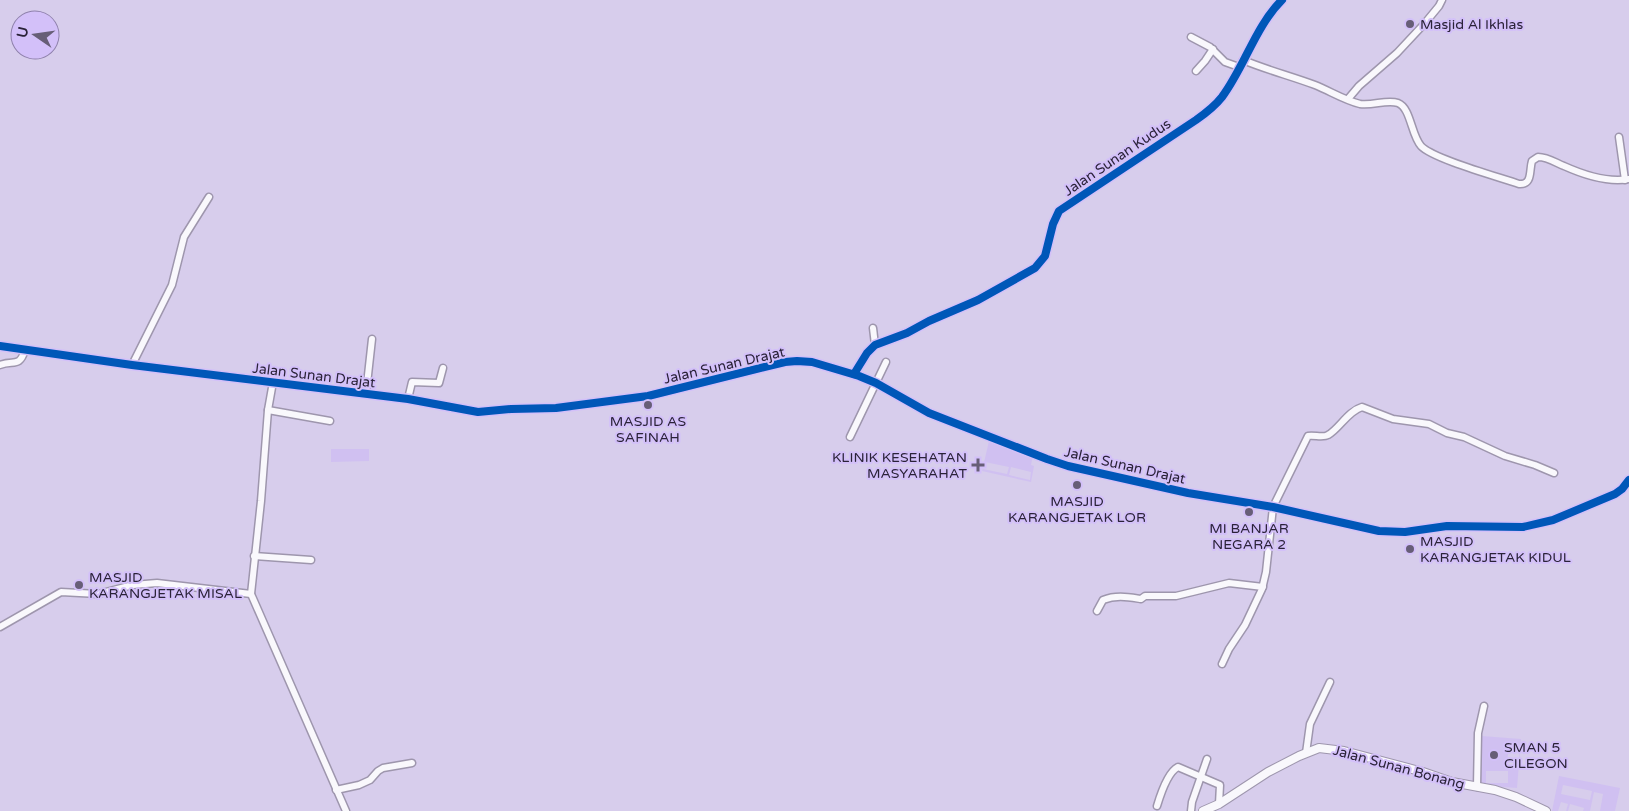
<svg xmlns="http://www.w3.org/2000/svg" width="1629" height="811" font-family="'Varela Round',sans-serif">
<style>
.built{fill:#d0c0f1;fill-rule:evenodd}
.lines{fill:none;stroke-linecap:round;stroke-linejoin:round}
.minor-casing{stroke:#9e96ad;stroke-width:9}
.tertiary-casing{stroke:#9e96ad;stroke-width:10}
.minor{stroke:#f9f8fc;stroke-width:6}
.tertiary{stroke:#f9f8fc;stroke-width:8}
.cycleway-casing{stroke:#d3c0f9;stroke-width:11}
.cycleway{stroke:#0057b8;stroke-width:8}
.poi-dot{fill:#675e77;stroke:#d3c0f9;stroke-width:2}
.labels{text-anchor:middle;stroke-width:4;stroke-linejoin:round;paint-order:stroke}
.poi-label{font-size:14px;fill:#2a2238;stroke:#d3c0f9;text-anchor:start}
.street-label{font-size:14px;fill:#2a2238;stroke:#d3c0f9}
</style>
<rect width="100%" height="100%" fill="#d7cdec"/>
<g class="built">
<path d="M989,441l44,14 -2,10 3,1 -3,16 -49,-11zM985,462l24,5 -2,7 -24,-5zM1011,467l20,5 -1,8 -21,-5z"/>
<path d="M331,449h38v12l-38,1z"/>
<path d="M1482,736l39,3 -4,49 -39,-3zM1509,743l11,2 -2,22 -11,-1zM1486,771h22v12h-22z"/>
<path d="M1559,776l61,12 -5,23h-15l3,-17 -9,-2 -4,19h-7l1,-3 -14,-4 -2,7h-2l2,-7 -7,-2 -3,9h-6zM1563,785l29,6 -2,9 -29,-6z"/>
</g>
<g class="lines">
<g class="minor-casing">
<g id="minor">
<path d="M1191,37l19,10 15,15 14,5"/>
<path d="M1243,60c24,10 48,16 72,25 15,6 29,15 45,19 13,2 27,-5 38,-1 13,5 13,32 23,43 12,13 78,31 98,38 14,1 10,-14 13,-23l6,-4c10,0 18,6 26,9 20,9 43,17 65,13"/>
<path d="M1196,71l9,-10 8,-12"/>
<path d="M1348,99l11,-13 38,-33 28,-30 14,-17 3,-6"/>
<path d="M1619,137l6,43"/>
<path d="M873,328l2,17"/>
<path d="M0,346l132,19 276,34 70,13 33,-3 45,-1 92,-12 137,-34 12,-1 15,1 47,14 17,7 53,30 118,46 21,7 120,27 85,14 106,24 26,1 42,-6 76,1 30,-7 62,-26 7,-5 7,-9"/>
<path d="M0,365c13,-6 19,4 25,-15"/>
<path d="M132,365l40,-80 12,-48 25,-40"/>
<path d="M854,374l13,-21 8,-8 32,-12 22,-12 49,-21 57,-32 10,-12 8,-32 6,-13 137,-91c10,-7 19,-14 26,-23 23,-31 33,-70 60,-97"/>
<path d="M273,382l-5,28 -7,91 -10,93 95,217"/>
<path d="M366,393l6,-54"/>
<path d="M408,399l4,-17 27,1 4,-15"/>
<path d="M268,410l62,11"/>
<path d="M850,437l36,-75"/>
<path d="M254,556l57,4"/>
<path d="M1097,611l6,-11c13,-5 24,-3 38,-1l4,-3h31l53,-13 34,4"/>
<path d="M0,627l61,-35 37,2 35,-9 24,-2 94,11"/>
<path d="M1222,664l7,-15 16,-24 17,-36 4,-17 7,-65 35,-71c7,-1 15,2 20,-1 11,-6 20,-24 34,-28l31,12 36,5 18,9 17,4 41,19 30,9 19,8"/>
<path d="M1306,753l4,-29 20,-42"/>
<path d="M1477,787l1,-54 6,-27"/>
<path d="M336,790l23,-5 11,-5 8,-9 5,-3 29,-5"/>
<path d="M1157,806c3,-10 11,-34 21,-39l42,18 -1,19"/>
<path d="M1191,811l1,-9 15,-43"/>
</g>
</g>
<g class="tertiary-casing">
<path id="tertiary" d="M1203,811l16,-7 49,-32 31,-16 20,-8 25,3 79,21 29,10 43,8 21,7 30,14"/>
</g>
<use href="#minor" class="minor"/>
<use href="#tertiary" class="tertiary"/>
<g class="cycleway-casing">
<g id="cycleway">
<path d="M0,346l132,19 276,34 70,13 33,-3 45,-1 92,-12 137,-34 12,-1 15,1 47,14 17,7 53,30 118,46 21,7 120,27 85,14 106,24 26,1 42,-6 76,1 30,-7 62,-26 7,-5 7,-9"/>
<path d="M854,374l13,-21 8,-8 32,-12 22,-12 49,-21 57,-32 10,-12 8,-32 6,-13 137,-91c10,-7 19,-14 26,-23 23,-31 33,-70 60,-97"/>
</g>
</g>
<use href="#cycleway" class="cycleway"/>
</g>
<g class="poi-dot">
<circle cx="1410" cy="24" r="5"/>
<circle cx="648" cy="405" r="5"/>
<path d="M975.5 457.5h5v5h5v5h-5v5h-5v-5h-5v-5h5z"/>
<circle cx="1077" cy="485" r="5"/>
<circle cx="1249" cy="512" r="5"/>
<circle cx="1410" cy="549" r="5"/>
<circle cx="79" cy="585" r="5"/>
<circle cx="1494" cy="755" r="5"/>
</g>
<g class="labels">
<g class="poi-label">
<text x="1420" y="29">Masjid Al Ikhlas</text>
<text x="648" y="426" text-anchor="middle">MASJID AS<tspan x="648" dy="16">SAFINAH</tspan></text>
<text x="967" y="462" text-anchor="end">KLINIK KESEHATAN<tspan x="967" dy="16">MASYARAHAT</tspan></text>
<text x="1077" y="506" text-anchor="middle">MASJID<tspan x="1077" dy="16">KARANGJETAK LOR</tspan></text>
<text x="1249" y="533" text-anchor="middle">MI BANJAR<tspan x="1249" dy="16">NEGARA 2</tspan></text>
<text x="1420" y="546">MASJID<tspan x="1420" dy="16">KARANGJETAK KIDUL</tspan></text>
<text x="89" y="582">MASJID<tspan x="89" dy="16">KARANGJETAK MISAL</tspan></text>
<text x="1504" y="752">SMAN 5<tspan x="1504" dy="16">CILEGON</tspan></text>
</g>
<g class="street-label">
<text transform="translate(1117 157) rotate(-34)" y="5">Jalan Sunan Kudus</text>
<text transform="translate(724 365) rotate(-13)" y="5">Jalan Sunan Drajat</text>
<text transform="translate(314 375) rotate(7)" y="5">Jalan Sunan Drajat</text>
<text transform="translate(1125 465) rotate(13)" y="5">Jalan Sunan Drajat</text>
<text transform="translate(1399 767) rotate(15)" y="5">Jalan Sunan Bonang</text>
</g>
</g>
<g transform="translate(35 35) rotate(283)"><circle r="24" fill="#d3c0f9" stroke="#8f81ac"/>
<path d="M0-4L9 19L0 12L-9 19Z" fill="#675e77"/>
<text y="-8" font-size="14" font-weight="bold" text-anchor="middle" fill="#2a2238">U</text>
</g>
</svg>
